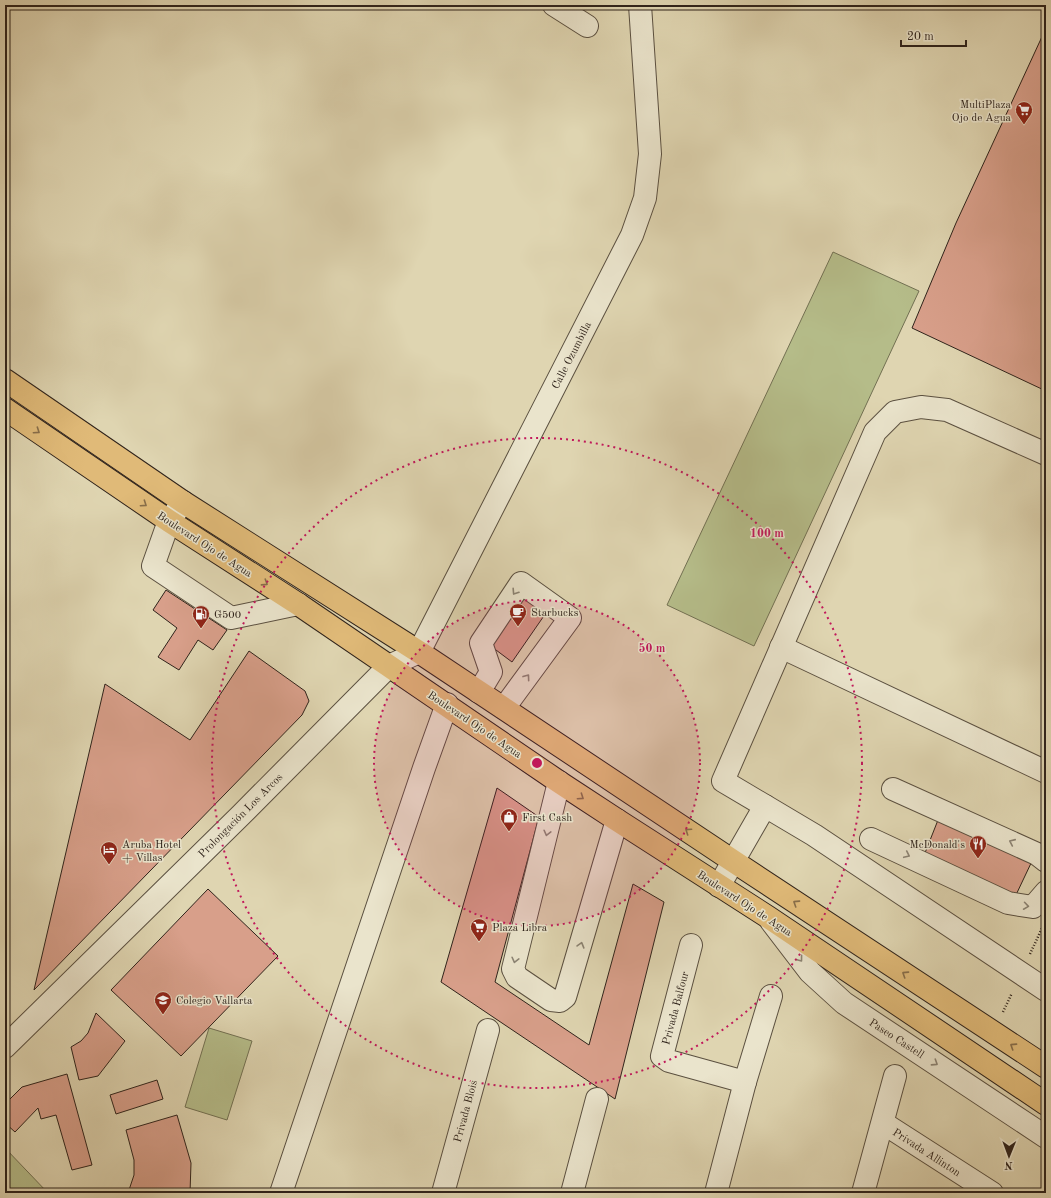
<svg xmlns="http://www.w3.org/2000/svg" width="1051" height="1198" font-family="'Old Standard TT',serif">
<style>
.green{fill:#b5bc89;stroke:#727052}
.building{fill:#d89f8a;stroke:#2f231b}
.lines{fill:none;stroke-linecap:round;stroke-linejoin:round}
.minor-casing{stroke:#5b5040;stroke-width:24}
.major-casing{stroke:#2f231b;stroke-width:24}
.path{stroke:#2f231b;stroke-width:2.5;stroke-dasharray:1 2;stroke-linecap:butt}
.minor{stroke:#eae4cc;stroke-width:22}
.major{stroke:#e0ba78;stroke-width:22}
.oneway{stroke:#886e4a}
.oneway2{stroke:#8c8474}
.ring{fill:none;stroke:#c2185b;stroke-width:2;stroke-dasharray:2 4}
.labels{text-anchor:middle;stroke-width:3;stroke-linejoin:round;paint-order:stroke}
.poi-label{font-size:11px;fill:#2f231b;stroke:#eae4cc;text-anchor:start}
.street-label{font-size:11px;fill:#2f231b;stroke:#eae4cc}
.centre{fill:#c2185b;stroke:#eae4cc;stroke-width:2}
.ring-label{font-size:12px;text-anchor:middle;font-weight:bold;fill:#c2185b;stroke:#eae4cc;stroke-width:3;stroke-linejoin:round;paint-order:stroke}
</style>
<rect width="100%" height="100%" fill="#dfd5b1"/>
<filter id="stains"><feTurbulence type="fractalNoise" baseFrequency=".005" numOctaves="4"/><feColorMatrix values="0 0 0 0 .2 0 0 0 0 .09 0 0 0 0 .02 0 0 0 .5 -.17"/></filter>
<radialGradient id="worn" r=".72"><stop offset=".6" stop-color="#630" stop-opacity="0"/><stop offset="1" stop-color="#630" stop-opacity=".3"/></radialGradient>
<g class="green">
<path d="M833,252l86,39 -165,355 -87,-41z"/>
<path d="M209,1028l43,13 -25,79 -42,-13z"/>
<path d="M5,1148l43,45h-43z"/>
</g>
<g class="building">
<path d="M1046,28v363l-134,-63 44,-105z"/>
<path d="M166,590l61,40 -14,20 -15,-10 -19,30 -21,-13 19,-29 -24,-18z"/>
<path d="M522,592l26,18 -36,52 -24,-18z"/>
<path d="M249,651l56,40 4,10 -7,14 -268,275 71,-306 85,56z"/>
<path d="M497,788l42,29 -44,165 94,63 44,-161 31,18 -49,197 -174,-117z"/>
<path d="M938,820l95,39 -18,38 -92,-39z"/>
<path d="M208,889l70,67 -97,100 -70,-66z"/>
<path d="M96,1013l29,28 -27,35 -19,4 -8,-33 10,-6 7,-8z"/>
<path d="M67,1074l25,91 -20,5 -16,-55 -15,4 -3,-11 -23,24 -10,-9v-19l17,-17z"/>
<path d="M157,1080l6,19 -47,15 -6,-19z"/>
<path d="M177,1115l14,48 -1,30h-62l6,-18v-15l-8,-30z"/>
</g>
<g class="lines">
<g class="minor-casing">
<g id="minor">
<path d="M554,5l33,21"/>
<path d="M1046,454l-99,-44 -26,-3 -26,5 -20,20 -152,349 91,54 232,155"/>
<path d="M183,502l-14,19 -16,45 78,52 67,-14"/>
<path d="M781,647l265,125"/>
<path d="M479,692l12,-20 -10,-29 40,-60 49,35 -66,90"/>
<path d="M559,782l-46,187 4,8 34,23 9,1 5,-4 52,-177"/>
<path d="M893,789l144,65 9,7"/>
<path d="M871,839l137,64 25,4 13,-15"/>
<path d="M719,886l46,-80"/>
<path d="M771,921l39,51 34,31 202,134"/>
<path d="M691,945l-29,111 7,5 76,21"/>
<path d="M5,1047l236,-232 148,-149 30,-14 213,-417 13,-37 5,-44 -10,-149"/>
<path d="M883,1123l109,70"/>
<path d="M281,1193l143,-425 23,-64"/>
<path d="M443,1193l45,-163"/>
<path d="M572,1193l25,-94"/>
<path d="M716,1193l29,-111 26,-86"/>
<path d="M863,1193l32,-117"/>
</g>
</g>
<g class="major-casing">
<g id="major">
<path d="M5,380l178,122 236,150 314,209 313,206"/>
<path d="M5,409l164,112 129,83 261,178 58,38 151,97 278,187"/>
</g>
</g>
<g class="path">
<path d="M1030,954l13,-28"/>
<path d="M1003,1012l9,-19"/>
</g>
<use href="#minor" class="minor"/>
<use href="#major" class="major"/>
</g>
<defs><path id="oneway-chevron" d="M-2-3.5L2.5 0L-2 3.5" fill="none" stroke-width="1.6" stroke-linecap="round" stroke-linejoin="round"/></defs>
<g class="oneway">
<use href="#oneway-chevron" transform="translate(37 431) rotate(34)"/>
<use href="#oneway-chevron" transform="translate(144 504) rotate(34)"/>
<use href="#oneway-chevron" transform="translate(265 583) rotate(33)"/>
<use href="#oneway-chevron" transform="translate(581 797) rotate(34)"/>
<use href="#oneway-chevron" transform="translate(688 831) rotate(-146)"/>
<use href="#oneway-chevron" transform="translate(796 903) rotate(-147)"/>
<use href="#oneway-chevron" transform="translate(905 974) rotate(-147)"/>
<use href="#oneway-chevron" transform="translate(1013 1046) rotate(-147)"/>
</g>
<g class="oneway2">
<use href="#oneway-chevron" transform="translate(515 592) rotate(123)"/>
<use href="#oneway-chevron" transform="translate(527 677) rotate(-54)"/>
<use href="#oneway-chevron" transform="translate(547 833) rotate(104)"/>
<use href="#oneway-chevron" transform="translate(1012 842) rotate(-156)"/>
<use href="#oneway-chevron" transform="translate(907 855) rotate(25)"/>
<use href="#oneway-chevron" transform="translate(1026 906) rotate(8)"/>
<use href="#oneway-chevron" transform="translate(581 945) rotate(-74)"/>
<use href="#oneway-chevron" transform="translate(800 959) rotate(53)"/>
<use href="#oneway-chevron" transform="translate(515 960) rotate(104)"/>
<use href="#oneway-chevron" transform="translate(935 1063) rotate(33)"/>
</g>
<circle cx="537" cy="763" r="163" fill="#c2185b" fill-opacity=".12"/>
<g class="ring">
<circle cx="537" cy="763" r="163"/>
<circle cx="537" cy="763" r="325"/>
</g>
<defs>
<g id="supermarket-pin" transform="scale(0.9)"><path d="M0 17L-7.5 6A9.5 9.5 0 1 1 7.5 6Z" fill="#8f2418" stroke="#eae4cc"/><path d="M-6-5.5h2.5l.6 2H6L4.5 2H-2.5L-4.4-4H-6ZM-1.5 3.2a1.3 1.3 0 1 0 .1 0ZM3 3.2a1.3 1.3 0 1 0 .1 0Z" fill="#fff"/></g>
<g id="cafe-pin" transform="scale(0.9)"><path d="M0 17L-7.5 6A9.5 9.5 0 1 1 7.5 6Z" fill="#8f2418" stroke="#eae4cc"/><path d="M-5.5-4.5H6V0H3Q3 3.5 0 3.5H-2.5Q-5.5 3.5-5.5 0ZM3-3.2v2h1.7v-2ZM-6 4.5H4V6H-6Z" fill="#fff"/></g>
<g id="fuel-pin" transform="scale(0.9)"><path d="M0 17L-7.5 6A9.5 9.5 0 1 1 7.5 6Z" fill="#8f2418" stroke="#eae4cc"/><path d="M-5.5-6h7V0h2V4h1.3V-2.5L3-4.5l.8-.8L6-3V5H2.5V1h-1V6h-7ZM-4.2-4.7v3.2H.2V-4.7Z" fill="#fff"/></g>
<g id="shop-pin" transform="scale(0.9)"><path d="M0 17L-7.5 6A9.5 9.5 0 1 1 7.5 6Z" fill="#8f2418" stroke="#eae4cc"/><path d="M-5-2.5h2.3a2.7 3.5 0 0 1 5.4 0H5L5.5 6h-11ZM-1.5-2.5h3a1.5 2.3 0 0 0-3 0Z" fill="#fff"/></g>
<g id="restaurant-pin" transform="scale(0.9)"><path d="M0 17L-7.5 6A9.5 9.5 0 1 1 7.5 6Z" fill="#8f2418" stroke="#eae4cc"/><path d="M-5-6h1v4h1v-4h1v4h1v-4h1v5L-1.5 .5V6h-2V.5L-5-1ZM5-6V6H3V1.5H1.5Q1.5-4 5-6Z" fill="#fff"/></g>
<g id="hotel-pin" transform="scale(0.9)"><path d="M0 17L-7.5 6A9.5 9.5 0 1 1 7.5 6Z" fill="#8f2418" stroke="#eae4cc"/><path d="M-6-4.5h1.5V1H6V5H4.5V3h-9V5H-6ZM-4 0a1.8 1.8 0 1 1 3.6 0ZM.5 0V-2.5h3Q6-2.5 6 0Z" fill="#fff"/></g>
<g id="school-pin" transform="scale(0.9)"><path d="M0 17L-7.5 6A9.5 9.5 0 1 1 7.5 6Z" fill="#8f2418" stroke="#eae4cc"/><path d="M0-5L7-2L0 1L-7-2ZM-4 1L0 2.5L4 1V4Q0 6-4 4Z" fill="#fff"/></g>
</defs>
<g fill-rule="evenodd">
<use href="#supermarket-pin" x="1024" y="110"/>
<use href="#cafe-pin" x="518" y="612"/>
<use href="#fuel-pin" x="201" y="614"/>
<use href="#shop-pin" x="509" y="817"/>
<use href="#restaurant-pin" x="978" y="844"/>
<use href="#hotel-pin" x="109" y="850"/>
<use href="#supermarket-pin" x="479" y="927"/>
<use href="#school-pin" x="163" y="1000"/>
</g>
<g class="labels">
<g class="poi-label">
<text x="1011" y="108" text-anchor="end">MultiPlaza<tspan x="1011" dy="13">Ojo de Agua</tspan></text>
<text x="531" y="616">Starbucks</text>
<text x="214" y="618">G500</text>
<text x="522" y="821">First Cash</text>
<text x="122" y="848">Aruba Hotel<tspan x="122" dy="13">+ Villas</tspan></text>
<text x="965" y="848" text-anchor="end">McDonald's</text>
<text x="492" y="931">Plaza Libra</text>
<text x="176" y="1004">Colegio Vallarta</text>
</g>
<g class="street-label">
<text transform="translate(571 355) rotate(-63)" y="4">Calle Ozumbilla</text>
<text transform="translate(205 544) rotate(33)" y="4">Boulevard Ojo de Agua</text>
<text transform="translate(475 724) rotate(34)" y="4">Boulevard Ojo de Agua</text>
<text transform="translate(240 815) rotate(-45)" y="4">Prolongación Los Arcos</text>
<text transform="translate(745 903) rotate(33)" y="4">Boulevard Ojo de Agua</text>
<text transform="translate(675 1008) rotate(-75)" y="4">Privada Balfour</text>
<text transform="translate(897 1038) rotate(33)" y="4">Paseo Castell</text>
<text transform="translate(465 1111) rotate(-75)" y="4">Privada Blois</text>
<text transform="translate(927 1152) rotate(33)" y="4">Privada Allinton</text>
</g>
</g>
<circle cx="537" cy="763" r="6" class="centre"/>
<g class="ring-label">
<text x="767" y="537">100 m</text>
<text x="652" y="652">50 m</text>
</g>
<rect width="1051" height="1198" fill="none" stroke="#dfd5b1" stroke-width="20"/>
<rect x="6" y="6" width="1039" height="1186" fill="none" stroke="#2f231b" stroke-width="2"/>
<rect x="10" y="10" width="1031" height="1178" fill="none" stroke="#2f231b"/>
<g transform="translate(1009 1156) rotate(181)" stroke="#eae4cc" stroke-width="3" paint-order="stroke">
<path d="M0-3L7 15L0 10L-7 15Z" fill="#2f231b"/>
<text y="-6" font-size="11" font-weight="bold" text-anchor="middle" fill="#2f231b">N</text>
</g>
<path d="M901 40v6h65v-6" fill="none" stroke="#2f231b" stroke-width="2"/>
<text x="907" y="40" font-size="12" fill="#2f231b" stroke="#eae4cc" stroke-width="3" paint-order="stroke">20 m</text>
<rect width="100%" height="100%" filter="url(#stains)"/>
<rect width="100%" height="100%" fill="url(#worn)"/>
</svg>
